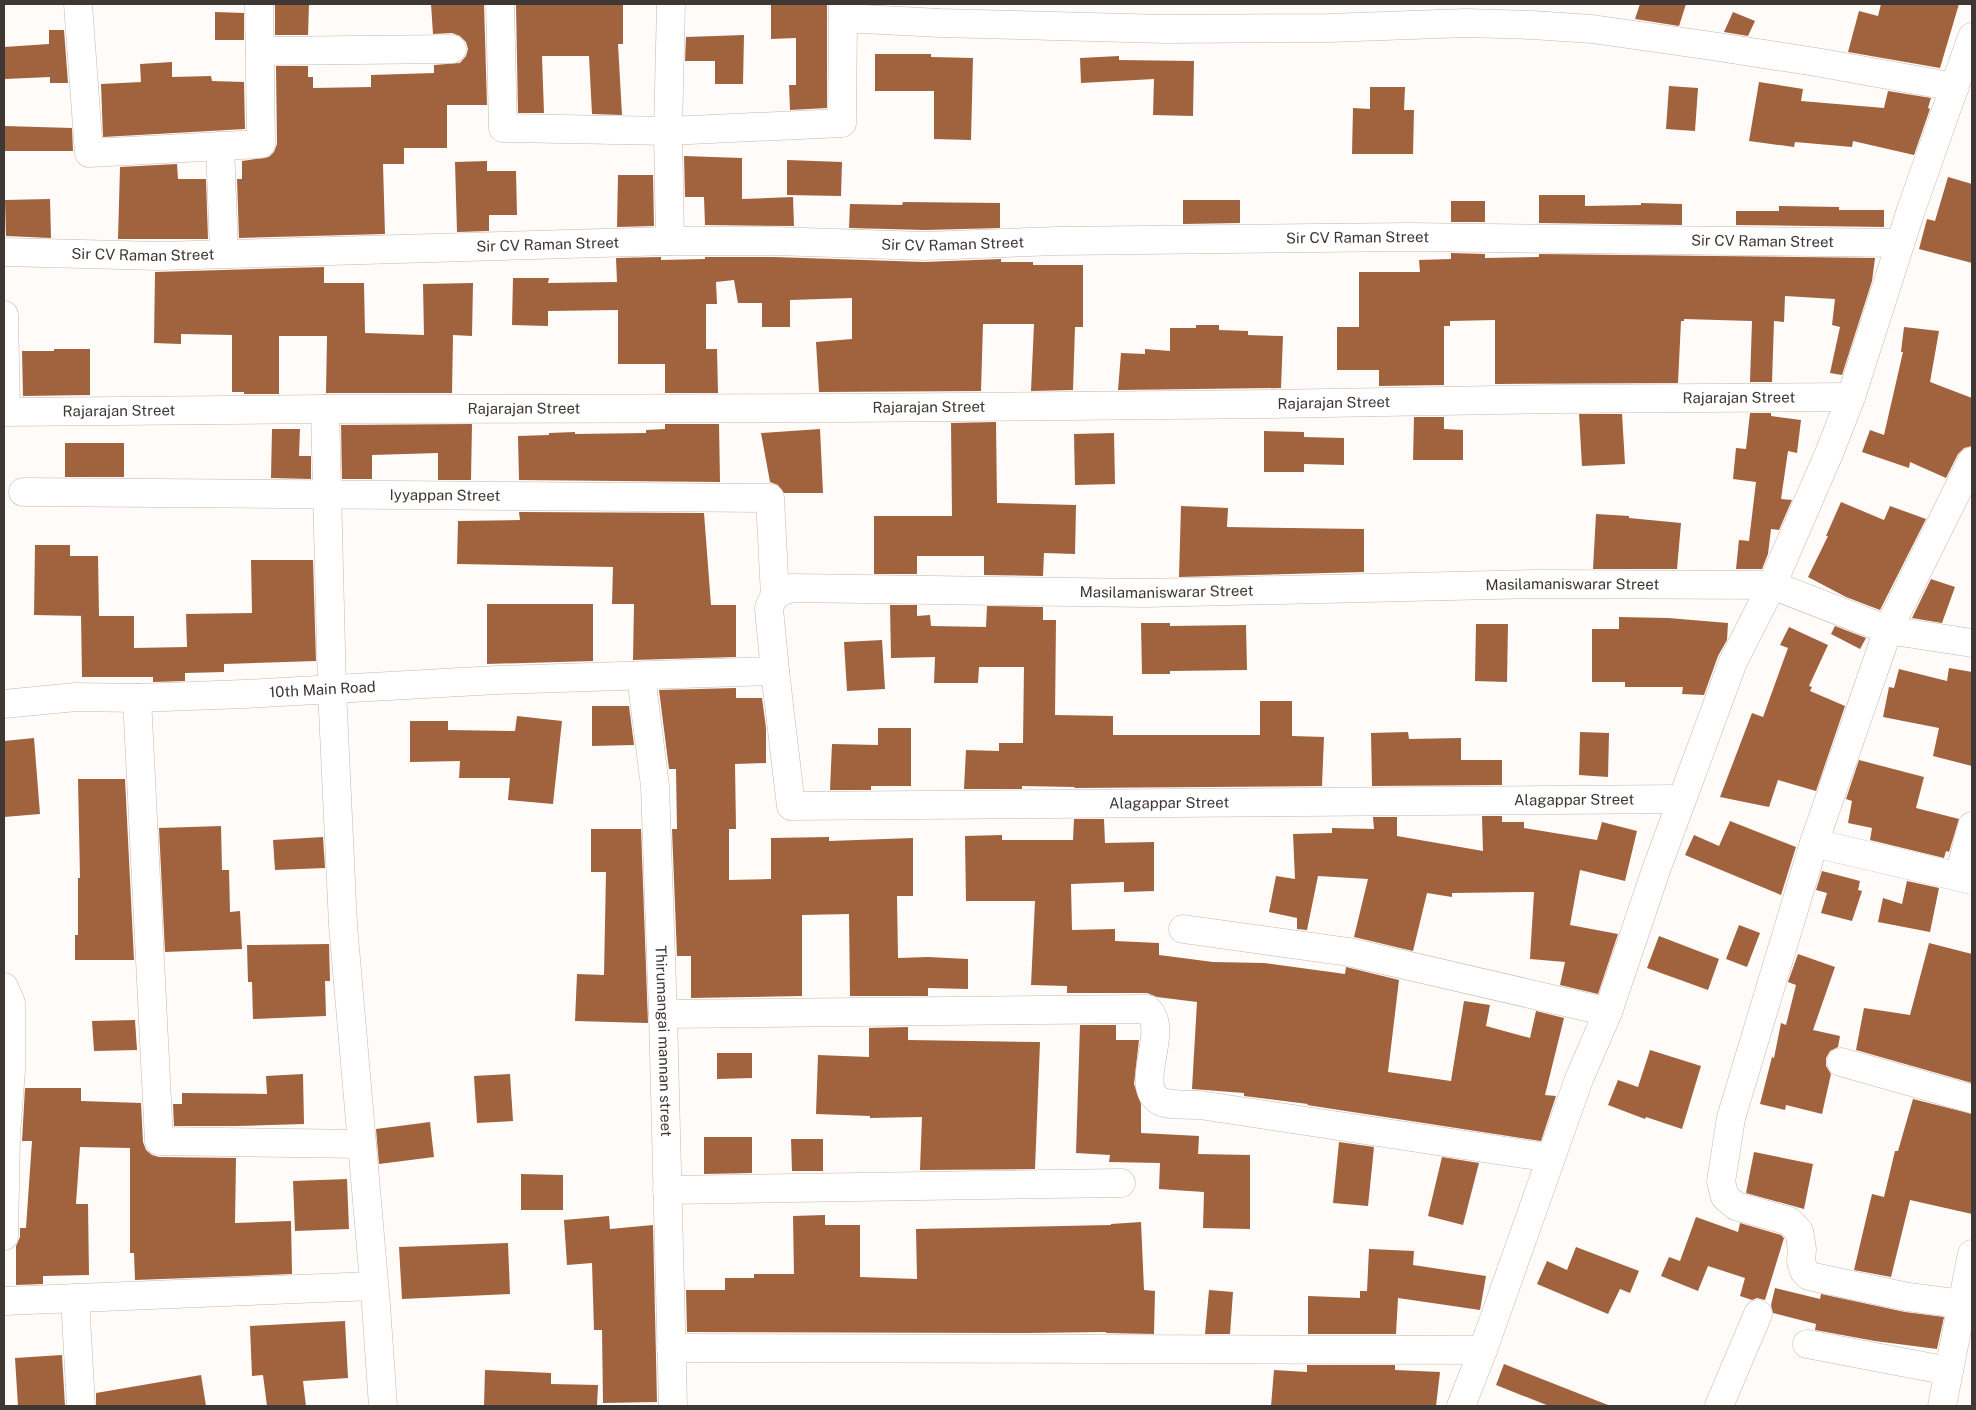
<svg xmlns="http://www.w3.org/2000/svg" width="1976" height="1410" font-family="'Public Sans',sans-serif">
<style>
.building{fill:#a1623e}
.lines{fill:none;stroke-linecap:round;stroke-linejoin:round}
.minor-casing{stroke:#c9b6ac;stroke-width:29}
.minor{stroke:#fff;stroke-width:28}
.labels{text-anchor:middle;stroke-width:5;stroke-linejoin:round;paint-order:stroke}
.street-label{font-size:15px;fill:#3f3733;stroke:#fff}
</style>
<rect width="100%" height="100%" fill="#fffbf8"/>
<g class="building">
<path d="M275,4h34l-1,31h-33z"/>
<path d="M431,4h53l3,101h-40v43h-43v16h-21l2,70 -146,4 -2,-59h5v-18l27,-4 5,-5 3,-8 -1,-78h32v11h5v11l58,-1v-12l63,-2v-8l26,-2 6,-7 2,-7 -2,-7 -6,-6 -8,-3 -19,1z"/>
<path d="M516,4h107v40h-5l4,71 -30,-1 -3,-58h-47l2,57h-26z"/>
<path d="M771,4h56v104l-37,2 -1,-25h7v-47l-25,1z"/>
<path d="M1640,4h46l-7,22 -44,-7z"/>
<path d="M1881,4h78l-19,64 -92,-16 11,-41 19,5z"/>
<path d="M215,12l29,1v27h-29z"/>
<path d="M1733,12l22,9 -7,15 -24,-4z"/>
<path d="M49,30h15l4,53h-18v-6l-45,2 -1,-32 45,-3z"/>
<path d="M744,35l-1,49h-28v-23h-30l1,-24z"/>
<path d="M875,54h56v3l42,1 -2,82 -37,-1v-48h-59z"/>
<path d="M1119,56v4l75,1 -1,55 -40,-1 1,-36 -73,4 -1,-25z"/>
<path d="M172,62v15l39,-1 1,5 32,1 1,47 -142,8 -2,-53 40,-2 -1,-18z"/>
<path d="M1759,82l44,7 -2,12 83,7 4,-17 43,7 -3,10 2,1 -16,46 -61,-14 -1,6 -57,-5 -1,5 -45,-6z"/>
<path d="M1669,86l29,2 -3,43 -29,-2z"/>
<path d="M1370,87h35l-1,23h10l-1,44h-61l1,-46 17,1z"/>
<path d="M4,126l68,2 1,23h-69z"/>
<path d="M684,156l58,2v41l51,-2 1,29 -89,-1 -1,-28h-19z"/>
<path d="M787,160l55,2 -1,34 -54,-1z"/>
<path d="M487,161v10h29l1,44h-28v16l-32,1 -2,-70z"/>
<path d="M177,164l1,15h28l2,60h-90l2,-72z"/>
<path d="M618,175h35l1,51 -37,1z"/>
<path d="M1948,177l24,7v79l-53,-14 8,-30 8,2z"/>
<path d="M1539,195h46v11l56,-1v-2l41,1v21l-143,-2z"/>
<path d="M50,199l1,39 -45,-2 -1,-36z"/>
<path d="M1183,200h57v23l-57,1z"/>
<rect x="1451" y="201" width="34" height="21"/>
<path d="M903,202l97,1v25l-75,2 -76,-2 1,-24 52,1z"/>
<path d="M1779,206l60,1v3h45v17l-148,-2v-14h43z"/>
<path d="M1451,253l34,1v4l54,-1v-3l336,4 -3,23 -30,94 -12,-2 10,-46 -8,-2 3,-26 -50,-3 -1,26 -10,-1 -2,61h-22l2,-61 -68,-2v2h-3l-3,62 -183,1v-64l-45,1v5h-6v59l-65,1v-16h-42v-43h22v-55h61l-1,-12 32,-1z"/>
<path d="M661,257v3l44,-1v-2h69l150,5 77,-3v3h32v3h50v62h-8l-2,63 -42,1 3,-67h-51l-2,67 -162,1 -3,-50 36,-3v-41l-62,2v27h-28v-24h-24l-4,-23 -18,2 1,22h-11v45h11l1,44h-53v-29h-47v-54l-70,1v15l-36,-1 1,-47h36l-1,5 69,-1 -1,-24z"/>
<path d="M324,267v16h40l1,50 59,2 -1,-51 50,-1 -1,53 -19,-1 -1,58h-126l1,-57h-48v58h-35v-2h-12v-57l-51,-1v10l-27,-1 1,-71z"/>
<path d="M1196,325h23v5l29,1v4l35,1 -2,52 -163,2 3,-37 24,1v-5l25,2v-23h26z"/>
<path d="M1904,327l35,4 -9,51 42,16v48l-8,2 -6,6 -12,24 -36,-16 -1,6 -47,-16 8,-22 14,5 19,-83h-2z"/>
<path d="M54,349h36v46l-67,1 -1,-45h32z"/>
<path d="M1750,413h21v3l30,4 -4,33 -9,-2 -7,48 11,1 -13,30 -8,-1 -3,25 -6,15h-26l3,-29 10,1 7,-59 -23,-3 3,-31 10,1z"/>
<path d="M1579,414h43l3,50 -43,2z"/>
<path d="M1414,417h30v12l19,1v30h-50z"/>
<path d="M996,422l1,81 79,2 -1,49 -31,-1 -1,23 -59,-1v-19h-67v18h-43v-58h78l-1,-93z"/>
<path d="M472,424l-1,56h-33v-27l-66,2v24h-30l-1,-54z"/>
<path d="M665,424h54l1,58 -201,-2 -1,-44 31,-1v-2l26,-1v2l71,-1v-3l19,-1z"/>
<path d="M272,429h28l-1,27h12v23l-40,-1z"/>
<path d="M820,429l3,64h-39l-6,-8 -8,-3 -9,-49z"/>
<path d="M1264,431l40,1v5l40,1v27l-40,-1v8h-40z"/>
<path d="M1114,433l1,51 -40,1 -1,-51z"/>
<rect x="65" y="443" width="59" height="34"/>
<path d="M1841,502l43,18 6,-14 36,13 -46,91 -34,-13 -38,-20 20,-41h-2z"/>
<path d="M1181,506l47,2 -1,19 137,2v43l-185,5z"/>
<path d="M519,512l185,1 7,92h25v52l-103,3 1,-56h-22l1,-37 -156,-3 1,-43 62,-1z"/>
<path d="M1596,514l33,2v2l52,5 -4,46h-84z"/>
<path d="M35,545h35v11h28l1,60h35v32l53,-1 -1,-33 66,-1 -1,-53h62l3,101 -92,3v8l-39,1v8l-32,1v-5h-71l-1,-61h5l-52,-1z"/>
<path d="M1931,579l24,8 -13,36 -30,-5z"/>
<path d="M487,604h106v57l-106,3z"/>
<path d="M890,605h27v11l13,-1 1,11 55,1 1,-21 56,1v13h13l-1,95 58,1v19h147v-34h32v35l32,1 -2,49 -248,2 1,-1 -53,-1v3h-58l2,-39 33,1v-8h24l1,-76h-45l-1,16h-44l1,-26 -44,1z"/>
<path d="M1619,617l49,1 60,5 -1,17 -9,16 -14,39 -22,-1 1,-7h-58v-5h-33v-53h27z"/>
<path d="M1141,623h29v3l76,-1 1,45 -77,1v3h-28z"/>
<path d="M1476,624h32l-1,58 -32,-1z"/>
<path d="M1835,626l31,12 -6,11 -29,-15z"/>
<path d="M1789,627l39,18 -19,41 3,1 -2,4 35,15 -29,85 -38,-11 -9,27 -49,-10 32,-84 11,4 25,-69 -8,-3z"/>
<path d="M882,640l3,49 -38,2 -3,-49z"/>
<path d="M1949,668l23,4v94l-39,-10 6,-28 -56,-11 6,-30 5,1 5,-19 48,12z"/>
<path d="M736,688v10h26l4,30v35l-31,1 1,65h-7v51l42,-1v-41l58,-1v4l84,-3v58h-16l1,62 30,-1 40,2v30l-40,-1v8h-78l-1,-82 -47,1v81l-111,2v-42h-14l-5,-127h5l-1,-60h-7l-10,-79z"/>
<path d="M592,706h37l5,39 -42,1z"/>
<path d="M517,716l45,5 -9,83 -45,-4 2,-22h-51l1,-17 -50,1v-41h38v9l67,1z"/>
<path d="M878,728h33v58h-40v4h-41l2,-46 46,1z"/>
<path d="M1408,732l1,7 52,-1v22h41v25l-130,1 -1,-53z"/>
<path d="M1580,732l29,1 -1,44 -29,-2z"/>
<path d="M34,738l6,76 -36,3v-76z"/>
<path d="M1859,760l65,17 -8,31 43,11 -10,33 -3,-1 -2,7 -74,-18 2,-12 -24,-5 4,-22 -6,-2z"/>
<path d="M78,779h47l9,181h-59v-25h3v-57h2z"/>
<path d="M1482,816h20v6h22v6l73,12 5,-18 35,9 -12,50 -45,-11 -10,55 48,9 -20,60 -38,-9 5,-23 -35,-3 4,-67 -82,1v4l-25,-4 -14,58 -59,-14 14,-58 -50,-3 -11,54 -10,-1v-11l-28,-6 7,-36 19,3 -2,-45 39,-1v-5l42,1 -1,-12h24v19l86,15z"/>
<path d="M1074,819h30l1,24 49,-1v49l-30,1v-10l-53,2 1,46 43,-1v12l44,2v12l54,7 51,1 81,11 1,-7 53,13 -11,92 63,9 13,-80 26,4 -4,21 44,12 6,-27 28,7 -19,77 11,1 -15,45 -234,-36 1,-1 -64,-8v-3l-52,-4 5,-87 -40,-5 -10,-4h-80v-7l-36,-1 4,-84h-69l-1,-65 37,-1v5h71z"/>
<path d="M1730,821l66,26 -15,48 -96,-40 9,-20 25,11z"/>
<path d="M221,826l1,44h7l1,42 10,-1 2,38 -77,3 -6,-124z"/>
<path d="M591,829h50l7,194 -73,-2 2,-47 27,1 2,-103h-15z"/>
<path d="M323,837l2,31 -50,2 -2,-30z"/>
<path d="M1822,871l38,10 -2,9 4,1 -10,30 -31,-8 6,-20 -11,-3z"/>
<path d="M1907,881l32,7 -9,44 -52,-10 5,-24 19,6z"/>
<path d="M1739,925l21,8 -13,34 -21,-8z"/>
<path d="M1659,936l60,23 -11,31 -61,-22z"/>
<path d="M1929,943l43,11v129l-116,-33 8,-42 46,7z"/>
<path d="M329,944l1,37h-5l1,35 -73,3 -1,-37h-4l-1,-37z"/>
<path d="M1798,954l37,13 -22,63 27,6 -2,11 -8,4 -4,7v8l5,8 -9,40 -36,-9 -1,5 -25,-6 12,-47 2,1 7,-35 5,2 10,-40 -8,-3z"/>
<path d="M135,1020l2,30 -43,1 -2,-30z"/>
<path d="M1080,1025h36v15h23l-5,44 7,20v29l58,3 -1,18 52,1v74l-47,-1 1,-36 -45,-3 1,-26 -51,-1 1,-7 -34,-2z"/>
<path d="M908,1027v13l132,2 -5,127 -115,1 2,-53 -52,1v-2l-54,-2 2,-59 51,2v-29z"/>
<path d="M1650,1050l51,16 -19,63 -36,-12 -1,2 -37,-14 10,-25 20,7z"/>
<path d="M717,1053h35v25l-35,1z"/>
<path d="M303,1074l1,50 -68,2h-62l-1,-22h9v-11l85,1 -1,-18z"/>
<path d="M510,1074l3,47 -36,2 -3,-47z"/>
<path d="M25,1088h56v13l60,2 2,39 3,8 6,5 7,2 77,1 -1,65 56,-2 1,53 -157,6 -1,-27h-4v-105l-50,-1 -4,57h12l1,71 -46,1v8l-27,1v-39l4,-9v-9h6l6,-87h-10z"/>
<path d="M1913,1099l59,15v100l-62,-14 -19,77 -37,-7 18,-76 12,3 11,-46h3z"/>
<path d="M430,1122l4,35 -55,7 -3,-35z"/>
<path d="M704,1137h48v36l-48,1z"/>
<path d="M791,1139h32v32h-31z"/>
<path d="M1339,1142l35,5 -6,59 -35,-3z"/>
<path d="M1754,1152l59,12 -9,45 -58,-16z"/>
<path d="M1442,1157l37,6 -16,62 -35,-9z"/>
<path d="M521,1174l42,1v35h-42z"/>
<path d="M347,1179l2,50 -54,2 -2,-50z"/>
<path d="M825,1215v10h35v52l57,2 -1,-50 195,-4v-1l30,-2 3,68 11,1 -1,43 -48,-1v-1l-81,1 -338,-1 -1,-42h39v-12h29v-4h40l-1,-58z"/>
<path d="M609,1216l1,13 43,-4 4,177 -54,1 -1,-73h-8l-2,-67 -25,2 -3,-45z"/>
<path d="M1696,1217l42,15 2,-9 41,12 3,3 -19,62 -8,-2 -5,2 -12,-4 5,-18 -37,-12 -10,25 -37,-15 8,-19 11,4z"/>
<path d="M508,1243l2,51 -108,5 -3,-52z"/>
<path d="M1576,1247l63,24 -9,22 -10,-4 -12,25 -71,-30 10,-23 20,9z"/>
<path d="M1369,1249l45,2 -1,14 73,11 -6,34 -82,-12 -2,36h-88v-38l52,2v-7h7z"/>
<path d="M1775,1288l45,11 1,-5 84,18 39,5 -7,32 -62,-8 -60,-11 1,-6 -43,-11 -2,-8z"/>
<path d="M1209,1290l24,2 -3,42h-25z"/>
<path d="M345,1321l3,57 -45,3 3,25h-39l-4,-31 -11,1 -2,-50z"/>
<path d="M62,1355l3,51h-47l-3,-48z"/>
<path d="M1504,1364l104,41v1h-59l-53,-21z"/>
<path d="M1307,1365h88v5l45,2 -4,34h-165l3,-36 33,2z"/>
<path d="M485,1370l66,3v11l47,1 -1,21h-113z"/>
<path d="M201,1375l5,31h-110v-13z"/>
</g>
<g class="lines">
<g class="minor-casing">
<g id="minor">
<path d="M78,4l11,149 172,-9 -2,-140"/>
<path d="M500,4l3,124 165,3 174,-8 1,-105"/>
<path d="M843,4v14l97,5 225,6 164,-1 137,-5 66,2 60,4 120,17 104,16 139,25"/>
<path d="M260,51l192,-2"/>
<path d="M220,146l4,107"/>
<path d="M670,241l-2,-110 3,-127"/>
<path id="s1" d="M4,252l155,4 511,-15h104l151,5 132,-5 352,-4 491,6"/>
<path id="s2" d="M4,315l2,97 319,-3 520,-1 426,-4 285,-5 295,-2"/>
<path d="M325,409l7,280 11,236 33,380 7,101"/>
<path id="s3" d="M23,492l747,6 5,98"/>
<path id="s4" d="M775,671l16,135 891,-7"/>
<path id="s5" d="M641,676l14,110 8,228 10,392"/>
<path d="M137,698l22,443 203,3"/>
<path id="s6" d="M4,704l72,-7 61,1 107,-4 253,-14 278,-9 -6,-62c3,-13 10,-18 23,-21l353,5 392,-9 235,1 116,45 84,13"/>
<path d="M1814,843l158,37"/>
<path d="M1959,876l13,-50"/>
<path d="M1183,929l166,23 259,60"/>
<path d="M4,987l7,16v67l-5,65 -2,101"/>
<path d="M663,1014l484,-5c25,21 -17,79 15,93 11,4 27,2 38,3l351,53"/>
<path d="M1841,1062l131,37"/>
<path d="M667,1190l454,-7"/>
<path d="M75,1298l6,108"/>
<path d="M4,1301l369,-15"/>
<path d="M1962,1304l-54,-7 -99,-21 -5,-5 -3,-10 1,-12 -3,-18 -10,-10 -53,-15 -11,-9 -4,-15 10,-64 83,-275 74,-213 84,-169"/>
<path d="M1807,1344l142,27"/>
<path d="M671,1348l812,2"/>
<path d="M1461,1406l22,-56 96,-271 29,-67 48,-142 77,-208 39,-77 58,-134 21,-54 60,-187 61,-173"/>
<path d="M1719,1406l39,-92"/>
<path d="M1942,1406l30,-152"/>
</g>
</g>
<use href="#minor" class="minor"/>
</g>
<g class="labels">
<g class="street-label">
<text dy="5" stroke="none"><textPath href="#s1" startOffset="1354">Sir CV Raman Street</textPath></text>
<text dy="5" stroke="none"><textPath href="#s1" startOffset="1759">Sir CV Raman Street</textPath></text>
<text dy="5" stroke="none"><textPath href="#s1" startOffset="949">Sir CV Raman Street</textPath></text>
<text dy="5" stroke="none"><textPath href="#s1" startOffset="544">Sir CV Raman Street</textPath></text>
<text dy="5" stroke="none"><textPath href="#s1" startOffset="139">Sir CV Raman Street</textPath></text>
<text dy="5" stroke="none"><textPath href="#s2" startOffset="1830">Rajarajan Street</textPath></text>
<text dy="5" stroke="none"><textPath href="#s2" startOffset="1425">Rajarajan Street</textPath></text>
<text dy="5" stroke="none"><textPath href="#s2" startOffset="1020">Rajarajan Street</textPath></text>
<text dy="5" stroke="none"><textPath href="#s2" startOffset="615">Rajarajan Street</textPath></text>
<text dy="5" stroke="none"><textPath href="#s2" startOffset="210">Rajarajan Street</textPath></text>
<text dy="5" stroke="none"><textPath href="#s3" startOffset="422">Iyyappan Street</textPath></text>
<text dy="5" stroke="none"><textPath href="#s6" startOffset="1648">Masilamaniswarar Street</textPath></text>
<text dy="5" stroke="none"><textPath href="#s6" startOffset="1242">Masilamaniswarar Street</textPath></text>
<text dy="5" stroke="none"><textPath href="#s6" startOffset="319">10th Main Road</textPath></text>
<text dy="5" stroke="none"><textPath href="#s4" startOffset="919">Alagappar Street</textPath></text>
<text dy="5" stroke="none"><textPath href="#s4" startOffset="514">Alagappar Street</textPath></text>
<text dy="5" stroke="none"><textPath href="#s5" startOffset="366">Thirumangai mannan street</textPath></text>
</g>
</g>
<rect width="1976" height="1410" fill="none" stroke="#3f3733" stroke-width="10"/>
</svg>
